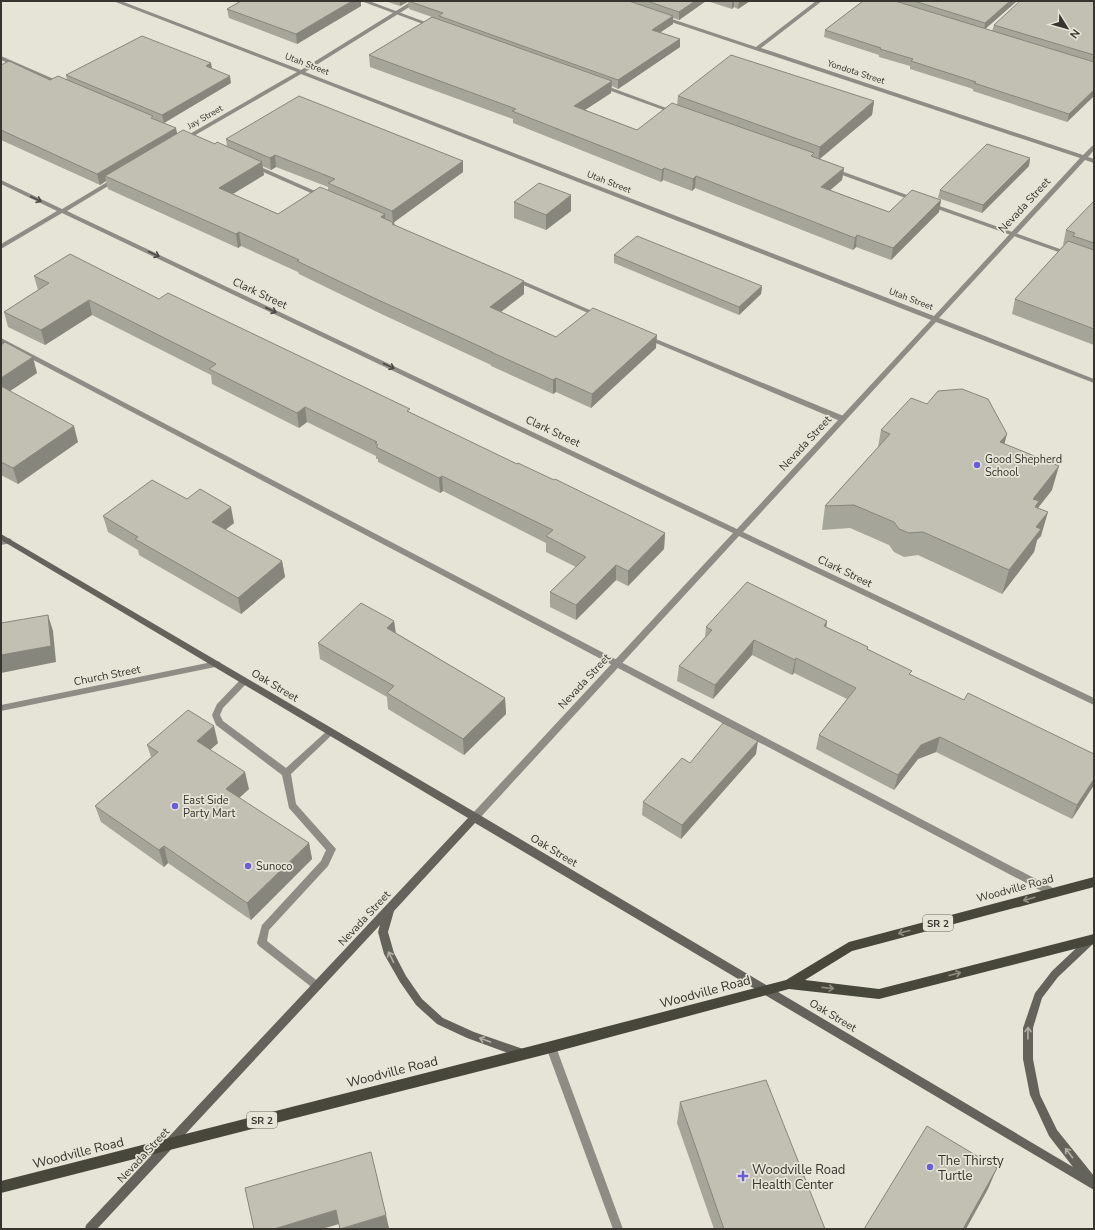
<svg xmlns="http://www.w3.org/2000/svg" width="1095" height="1230" font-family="'Nunito Sans',sans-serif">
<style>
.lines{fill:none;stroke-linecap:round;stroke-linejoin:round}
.lane{fill:#8d8d86;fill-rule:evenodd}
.street{fill:#8d8d86;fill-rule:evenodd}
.secondary{fill:#64635b;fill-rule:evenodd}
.primary{fill:#47473c;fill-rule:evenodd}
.wall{fill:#a6a599;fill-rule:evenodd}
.shaded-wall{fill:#87867d}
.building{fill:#c1c0b2;stroke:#87867d}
.oneway{stroke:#4b4a44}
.oneway2{stroke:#8f8e81}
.oneway3{stroke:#b2b0a5}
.poi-dot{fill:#6a5ed8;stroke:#e6e4d6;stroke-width:1.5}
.labels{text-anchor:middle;stroke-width:3.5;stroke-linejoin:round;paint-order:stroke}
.far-street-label{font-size:9px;fill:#35342e;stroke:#e6e4d6}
.shield{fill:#e6e4d6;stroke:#6a6960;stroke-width:1}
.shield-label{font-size:10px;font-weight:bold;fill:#35342e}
.street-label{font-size:11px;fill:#35342e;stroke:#e6e4d6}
.poi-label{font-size:11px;fill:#35342e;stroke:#e6e4d6;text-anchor:start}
.near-street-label{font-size:13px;fill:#35342e;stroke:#e6e4d6}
.near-poi-label{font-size:13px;fill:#35342e;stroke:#e6e4d6;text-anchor:start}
</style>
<rect width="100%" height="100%" fill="#e6e4d6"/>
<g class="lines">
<g class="lane">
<path d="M361,1h8l67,25 -5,1z"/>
<path d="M1,56l62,27 1,1 -5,1 -58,-25z"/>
<path d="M600,85h4l73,27 -5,1 -72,-26z"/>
<path d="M254,164l70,31 1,1 -3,2 -2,-1 -68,-30 -1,-1z"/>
<path d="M833,168l85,31 1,1 -1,1h-4l-83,-30 -1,-1z"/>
<path d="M931,203l140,50 1,1 -1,1h-4l-138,-49v-2z"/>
<path d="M514,277l85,37 1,1 -1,1h-4l-83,-36v-2z"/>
<path d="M646,335l200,82 1,2 -4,2h-3l-196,-83 -1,-1z"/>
<path d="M1,338l1054,551 2,3 -2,3 -3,1 -3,-1 -1048,-552z"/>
<path d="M8,538l3,1 1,2 -1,2 -10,2v-6z"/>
<path d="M244,678l3,1 1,2 -1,2 -24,25 -3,7 3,6 63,47 42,-38h6l1,2 -44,42 5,30 40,45 -8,17 -59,64 -2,11 53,42 2,3 -2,3 -3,1 -3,-1 -55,-43 -2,-3 5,-18 59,-64 5,-11 -37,-42 -7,-33 -66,-50 -4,-10 5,-11 24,-25z"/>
<path d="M551,1042l4,2 1,3 67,182h-10l-67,-182 1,-3z"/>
</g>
<g class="street">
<path d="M113,1h8l180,69 111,-69h7l-114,71 629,244 146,-158 -418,-139v-2h4l90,30 60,-46h6l-61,47 322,107 9,-9 2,-1v5l-6,7 6,2v4l-9,-3 -146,158 155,61v4l-158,-61 -193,210 351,166v7l-355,-169 -261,284 -3,1 -3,-1 -1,-3 1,-3 261,-281 -671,-320 -61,36v-5l56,-33 -56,-27v-4l61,29 52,-31h4v2l-51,31 670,318 194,-209 -630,-246 -116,67h-4v-2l116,-67z"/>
<path d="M217,661l3,1 1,2 -1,2 -219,45v-6z"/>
</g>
<path class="secondary" d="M1,534l477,280 595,353 -24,-31 -19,-41 -7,-36v-31l12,-35 17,-22 36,-34 3,-1 3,1v6l-36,34 -16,21 -9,30v31l7,36 17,35 37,46v14l-619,-367 -81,88 -6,21 6,21 12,23 16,23 21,19 31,14 52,18 1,3 -1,3 -4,2 -55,-20 -30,-14 -21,-19 -16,-23 -16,-28 -6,-22 2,-7 -283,304h-12l1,-4 382,-407 -467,-278z"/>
<path class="primary" d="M1094,877v10l-242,64 -47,29 74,9 215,-55v10l-215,55 -90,-10 -238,64 -550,140v-12l550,-140 235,-61 63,-38z"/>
</g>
<g class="wall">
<path d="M385,1h321l-27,19 -6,-2v6l-13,8 20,7v8l-62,42 -6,-3 -1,7 -26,17 52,20 40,-25 1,-9 196,5 -2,14 -52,44 24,9 -2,12 -12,10 59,22 52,-12 -2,12 -48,48 -35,-13 -3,3 -158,-62 -3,3 -29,-11 -2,2 -148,-59v-4l-143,-52 -1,-12 63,-38 -23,-8 -1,-7 -8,4z"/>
<path d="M707,1h43l-12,8 -4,-2 -2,2z"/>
<path d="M863,1h154l-32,28 7,2 2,-6 100,-24v95l-27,26 -94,-31v-2l-63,-20v-3l-31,-9v-2l-55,-18 1,-7z"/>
<path d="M361,6l-64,38 -68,-26 -2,-9z"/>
<path d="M211,63l1,6 19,14 -67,40 12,5 1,6 38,10 12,2 -1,-7 237,22v11l-69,50 1,3 129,69 -23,18 55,25 100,11 -65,60 -35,-16 -3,2 -62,-28v-1l-116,-54 -76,-37 -1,-2 -57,-26 -3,2 -130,-59 -2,-8 -6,4 -99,-45v-75l49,15h17l-1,-5zM262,166l9,4 5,-3 52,20v3l-50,24 -45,-20 31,-19z"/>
<path d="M1030,158l-1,8 -47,47 -44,-15 2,-8z"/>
<path d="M1094,201v144l-82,-31 3,-15 49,-54h-1l3,-15z"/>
<path d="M514,202l57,9 -25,19 -32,-12z"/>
<path d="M614,255l148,31 -1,8 -22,21 -125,-52z"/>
<path d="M34,276l125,23 251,114 107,51 148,69 -1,16 -36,37 -12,-6 -40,40 -26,-13v-15l26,-25 -30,-15v-9l-103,-52 -3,2 -62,-31v-3h-2v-3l-69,-34 -8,6 -87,-44 -1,-9 -119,-60 -47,30 -37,-18 -4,-15 34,-22z"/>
<path d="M1,345l36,28 -27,18 68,51 -60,42 -17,-9z"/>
<path d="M881,430l124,14 47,46 -14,18 3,28 -4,4 -3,12 -32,42 -84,-39 -14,2 -10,-5 -5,-7 -39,-17 -28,2 3,-24 53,-59z"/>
<path d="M187,499l47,24 -9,7 57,31 3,16 -44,37 -102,-59 -1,-5 -30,-18 -5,-16z"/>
<path d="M394,621l2,12 109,65 1,16 -42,41 -76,-46 -1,-12 -67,-38 -2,-16z"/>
<path d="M827,621l-1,6 42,22 226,136 -22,34 -136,-67 -18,7 -24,31 -78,-41 3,-14 28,-36 -53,-26 -2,2 -40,-20 -39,44 -36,-18 2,-15 26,-29 1,-10z"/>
<path d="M218,743l-8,6 39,40 -10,9 70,45 3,16 -61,61 -83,-57 -4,4 -63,-45 -6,-16 56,-49 -4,-12z"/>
<path d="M756,754l-75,85 -39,-24 1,-13z"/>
<path d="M680,1102l145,127h-111l-37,-106z"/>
</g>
<g class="shaded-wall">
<path d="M352,1h9v5l-64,38 -1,-10z"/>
<path d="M400,1h9l-9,5z"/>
<path d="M695,1h11l-27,19v-8z"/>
<path d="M732,1h2v6l-2,2z"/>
<path d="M739,1h11l-12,8z"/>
<path d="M1010,1h7l-33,29 1,-7z"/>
<path d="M673,16v8l-21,14v-8z"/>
<path d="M680,39v8l-62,42v-9z"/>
<path d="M211,63l1,8 -6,-5z"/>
<path d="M230,76l1,7 -67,40 -2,-8z"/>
<path d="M612,81l-1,12 -37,24v-11z"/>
<path d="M1094,90v6l-27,26 2,-8z"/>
<path d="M874,101l-2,14 -54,45 2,-13z"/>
<path d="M176,128l2,12 -73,36 1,5 -6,4 -3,-11z"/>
<path d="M275,155l1,12 -5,3 -1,-12z"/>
<path d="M1030,158l-1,8 -47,47 1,-8z"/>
<path d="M463,161v11l-70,51 -1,-12z"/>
<path d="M262,162l2,13 -43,26 -2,-13z"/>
<path d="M664,168l-1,12 -2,2 1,-12z"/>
<path d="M844,168l-2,12 -22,19 1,-12z"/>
<path d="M696,176l-1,12 -3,3 1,-12z"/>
<path d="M571,195v16l-25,19v-15z"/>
<path d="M941,200l-2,12 -48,48 2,-12z"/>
<path d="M385,214l1,14 -5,-11z"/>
<path d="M239,232l2,14 -3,2 -2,-14z"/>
<path d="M857,235l-1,12 -3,3 2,-12z"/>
<path d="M524,281v13l-34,26v-13z"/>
<path d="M762,286l-1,8 -22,21v-8z"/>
<path d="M89,300l3,15 -47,30 -4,-15z"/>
<path d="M657,335l-1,13 -65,60 1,-14z"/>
<path d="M33,357l4,16 -36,24v-19z"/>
<path d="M556,378v14l-3,2v-14z"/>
<path d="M305,407l2,15 -8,6 -2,-15z"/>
<path d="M74,426l4,16 -60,42 -5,-16z"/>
<path d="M1007,434l-6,23 -1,-15z"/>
<path d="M1059,466l-7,24 -15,19 -5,16 1,-26z"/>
<path d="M442,476l1,15 -3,2 -1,-15z"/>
<path d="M231,507l3,16 -19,15 -3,-16z"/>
<path d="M1048,512l-7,24 -4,4 -3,12 -32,42 7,-24 27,-43z"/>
<path d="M665,533l-1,16 -36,37v-15z"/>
<path d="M282,561l3,16 -44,37 -3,-16z"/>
<path d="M616,565v15l-40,40v-15z"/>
<path d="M48,615l5,16 3,31 -55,11v-18z"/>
<path d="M394,621l2,16 -9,-9z"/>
<path d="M827,621l-2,15 -1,-10z"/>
<path d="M754,640l-2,15 -39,44 2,-14z"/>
<path d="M796,658l-2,15 -2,2 3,-15z"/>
<path d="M505,698l1,16 -42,41 -1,-16z"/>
<path d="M214,726l4,17 -17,15 -4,-17z"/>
<path d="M940,737l-4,15 -18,7 -24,31 4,-15 23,-30z"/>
<path d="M758,741l-2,13 -75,85 1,-14z"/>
<path d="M245,772l4,17 -19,17 -4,-17z"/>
<path d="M1094,779v6l-22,34 5,-14z"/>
<path d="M309,843l3,16 -61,61 -4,-17z"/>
<path d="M164,846l4,17 -4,4 -5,-17z"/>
<path d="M997,1168l-9,21 -22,40h-3z"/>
<path d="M336,1210l3,14 -17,5h-48z"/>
<path d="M386,1215l3,13 -2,1h-47z"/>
</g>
<g class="building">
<path d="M241,1h111l-56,33 -69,-25z"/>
<path d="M408,1h221l44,15 -21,14 28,9 -62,41 -179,-64 4,-3z"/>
<path d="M647,1h48l-16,11z"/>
<path d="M863,1h32l199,61v28l-25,24 -95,-31 2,-1 -65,-21 2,-2 -33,-10 1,-1 -56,-18z"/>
<path d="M914,1h96l-25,22z"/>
<path d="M1020,1h74v54l-100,-30z"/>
<path d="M432,17l180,64 -38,25 63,24 35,-27 142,50 -3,3 33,12 -23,19 68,25 23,-22 29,10 -48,48 -36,-13 -2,3 -159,-62 -3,3 -29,-11 -2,2 -150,-59 4,-2 -147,-54z"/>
<path d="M142,36l69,27 -5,3 24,10 -68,39 -96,-40z"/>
<path d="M731,55l143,46 -54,46 -142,-51z"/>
<path d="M9,61l41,19 8,-4 95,40 -2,2 25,10 -79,46 -96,-44v-65z"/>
<path d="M299,96l164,65 -71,50 -64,-28 7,-4 -60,-24 -5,3 -44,-19z"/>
<path d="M183,130l32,14 2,-2 45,20 -43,26 59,26 42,-27 65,27 -4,3 13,6 -2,1 132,57 -34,26 66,30 37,-29 64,27 -65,59 -36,-16 -3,2 -62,-28h1l-118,-54 -77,-37 2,-1 -60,-28 -3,2 -131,-58z"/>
<path d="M987,144l43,14 -47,47 -43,-15z"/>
<path d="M539,183l32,12 -25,20 -32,-13z"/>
<path d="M1094,201v42l-21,-7 2,-3 -9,-3z"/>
<path d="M637,236l125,50 -23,21 -125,-52z"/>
<path d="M1068,241l26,9v79l-79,-30z"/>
<path d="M70,254l89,45 9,-6 29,14 213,102 -3,2 110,53 1,-1 36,17 1,-1 110,54 -37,38 -12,-6 -40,40 -26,-13 36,-35 -40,-21 7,-6 -111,-54 -3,2 -63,-31 2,-2 -3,-2 2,-1 -72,-35 -8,6 -88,-44 7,-5 -127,-64 -48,30 -37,-18 45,-29 -15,-7z"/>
<path d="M5,342l28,15 -32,21v-33z"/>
<path d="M1,386l73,40 -61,42 -12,-6z"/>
<path d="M962,389l26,10 19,35 -7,8 59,24 -26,33 6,2 -4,6 13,5 -12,15 5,2 -32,41 -86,-38 -14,1 -10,-4 -5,-7 -40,-17 -29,1 65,-72 -9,-4 30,-32 16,6 11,-13z"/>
<path d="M152,480l35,19 13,-10 31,18 -19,15 70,39 -44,37 -103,-59 3,-2 -35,-21z"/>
<path d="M747,582l80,39 -3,5 44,21 -1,2 45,22 -3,3 55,26 4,-7 126,61v25l-17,26 -137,-68 -19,8 -23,30 -79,-40 37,-47 -60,-30 -1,2 -41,-20 -39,45 -36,-19 33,-36 -6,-3z"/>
<path d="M361,603l33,18 -7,7 118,70 -42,41 -76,-46 7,-7 -76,-43z"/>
<path d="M48,615l3,31 -50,9v-32z"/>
<path d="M188,710l26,16 -17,15 48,31 -19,17 83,54 -62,60 -83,-57 -5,4 -64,-44 63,-54 -11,-7z"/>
<path d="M723,723l35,18 -76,84 -39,-23 39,-44 8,5z"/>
<path d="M766,1080l59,149h-101l-44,-127z"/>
<path d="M927,1126l70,42 -34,61h-99z"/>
<path d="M371,1152l15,63 -46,14 -4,-19 -62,19h-20l-9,-41z"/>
</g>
<defs><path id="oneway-shaft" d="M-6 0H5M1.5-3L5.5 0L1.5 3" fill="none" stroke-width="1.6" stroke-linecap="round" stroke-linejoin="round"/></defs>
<g class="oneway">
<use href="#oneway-shaft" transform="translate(36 199) rotate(25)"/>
<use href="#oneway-shaft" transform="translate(154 254) rotate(25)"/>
<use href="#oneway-shaft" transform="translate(271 310) rotate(25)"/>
<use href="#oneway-shaft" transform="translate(389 366) rotate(25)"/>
</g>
<g class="oneway2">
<use href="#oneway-shaft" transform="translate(1029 899) rotate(164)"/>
<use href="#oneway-shaft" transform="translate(904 932) rotate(165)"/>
<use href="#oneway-shaft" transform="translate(955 974) rotate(-14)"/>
<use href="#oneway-shaft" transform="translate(828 988) rotate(6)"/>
</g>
<g class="oneway3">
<use href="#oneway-shaft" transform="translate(391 957) rotate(-116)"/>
<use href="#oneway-shaft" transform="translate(1028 1033) rotate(-89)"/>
<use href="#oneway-shaft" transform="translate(485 1040) rotate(-160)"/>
<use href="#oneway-shaft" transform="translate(1069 1153) rotate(-128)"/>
</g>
<g class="poi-dot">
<circle cx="977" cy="465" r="4"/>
<circle cx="175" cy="806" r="4"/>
<circle cx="248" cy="866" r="4"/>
<circle cx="930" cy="1167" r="4"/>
<path d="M741 1170h4v4h4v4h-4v4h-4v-4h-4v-4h4z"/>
</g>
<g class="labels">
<g class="far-street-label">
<text transform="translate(307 64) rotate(21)" y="3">Utah Street</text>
<text transform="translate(856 72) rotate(18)" y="3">Yondota Street</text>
<text transform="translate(205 117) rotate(-30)" y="3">Jay Street</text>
<text transform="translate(609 182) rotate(21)" y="3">Utah Street</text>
<text transform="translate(911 299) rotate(21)" y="3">Utah Street</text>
</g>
<g class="shield">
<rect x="923" y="915" width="30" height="16" rx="3"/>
<rect x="247" y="1112" width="30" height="16" rx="3"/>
</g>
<g class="shield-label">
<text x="938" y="927">SR 2</text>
<text x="262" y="1124">SR 2</text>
</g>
<g class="street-label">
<text transform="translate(1024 205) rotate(-47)" y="4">Nevada Street</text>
<text transform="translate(260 293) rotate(25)" y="4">Clark Street</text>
<text transform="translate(553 431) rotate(25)" y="4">Clark Street</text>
<text transform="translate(805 443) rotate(-47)" y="4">Nevada Street</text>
<text transform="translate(845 571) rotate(26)" y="4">Clark Street</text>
<text transform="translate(107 675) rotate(-11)" y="4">Church Street</text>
<text transform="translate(584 681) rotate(-47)" y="4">Nevada Street</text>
<text transform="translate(275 685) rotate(31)" y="4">Oak Street</text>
<text transform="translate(554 850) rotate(31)" y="4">Oak Street</text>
<text transform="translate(1015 888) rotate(-15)" y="4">Woodville Road</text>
<text transform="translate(364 918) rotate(-47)" y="4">Nevada Street</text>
<text transform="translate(833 1015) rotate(31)" y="4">Oak Street</text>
<text transform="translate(143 1155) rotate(-47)" y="4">Nevada Street</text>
</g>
<g class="poi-label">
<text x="985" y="463">Good Shepherd<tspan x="985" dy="13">School</tspan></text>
<text x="183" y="804">East Side<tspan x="183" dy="13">Party Mart</tspan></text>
<text x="256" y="870">Sunoco</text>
</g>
<g class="near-street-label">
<text transform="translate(705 991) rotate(-15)" y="5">Woodville Road</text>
<text transform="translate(392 1071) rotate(-14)" y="5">Woodville Road</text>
<text transform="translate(78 1152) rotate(-14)" y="5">Woodville Road</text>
</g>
<g class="near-poi-label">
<text x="938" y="1165">The Thirsty<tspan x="938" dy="15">Turtle</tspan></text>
<text x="752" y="1174">Woodville Road<tspan x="752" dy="15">Health Center</tspan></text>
</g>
</g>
<rect width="1095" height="1230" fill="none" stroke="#35342e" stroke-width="4"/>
<g transform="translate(1067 28) rotate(127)" stroke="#e6e4d6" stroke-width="3" paint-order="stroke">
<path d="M0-3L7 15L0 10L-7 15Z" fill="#35342e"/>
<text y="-6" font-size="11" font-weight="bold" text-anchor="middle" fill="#35342e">N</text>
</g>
</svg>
